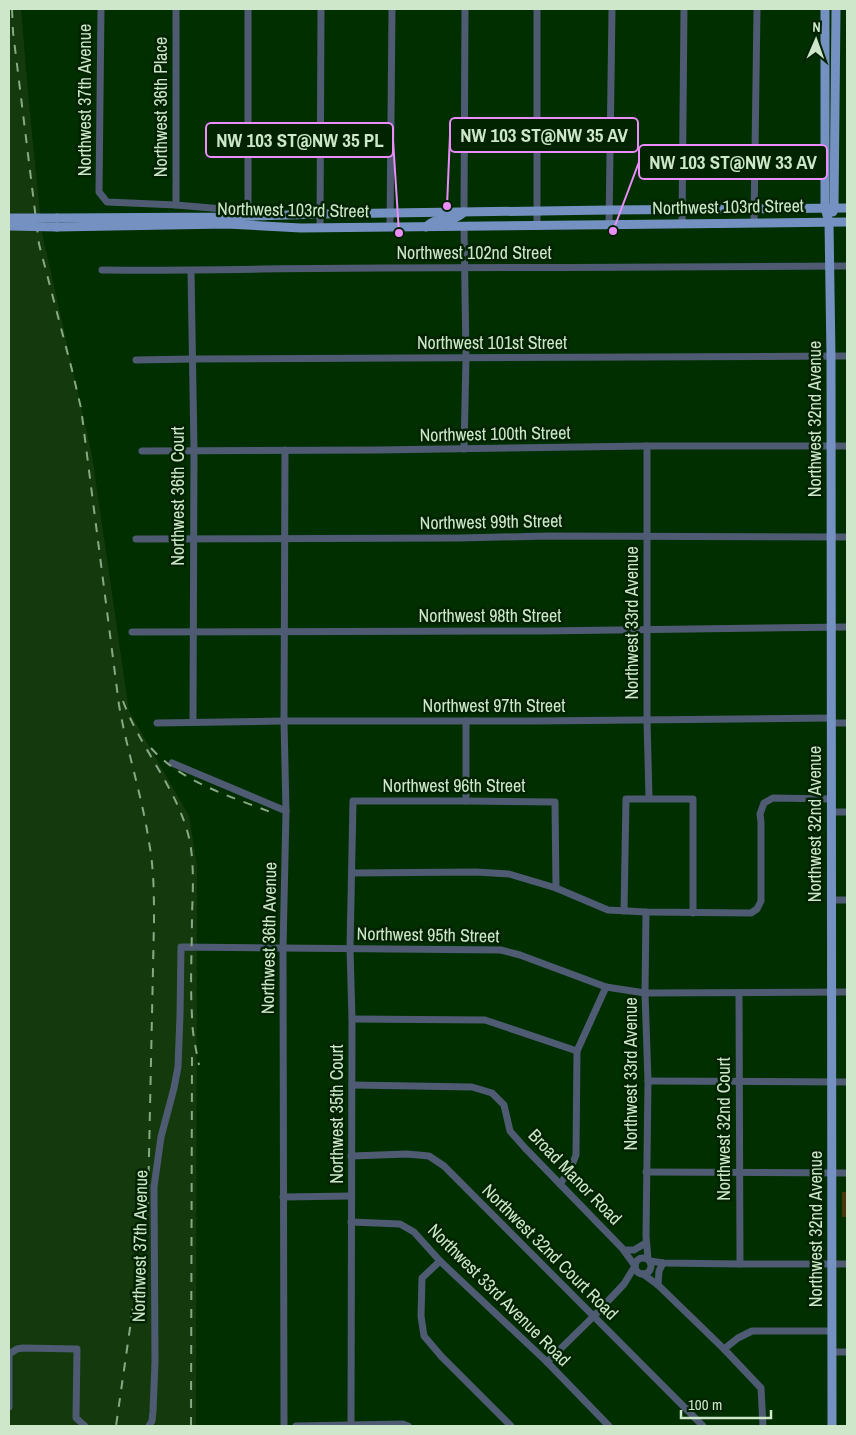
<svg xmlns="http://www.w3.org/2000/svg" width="856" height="1435" font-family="'Archivo Narrow',sans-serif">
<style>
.built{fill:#13390d}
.green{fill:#4a360c}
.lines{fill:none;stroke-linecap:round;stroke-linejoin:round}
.minor{stroke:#4e5b73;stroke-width:7}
.major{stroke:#7591c1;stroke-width:9}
.rail{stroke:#89a986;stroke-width:2;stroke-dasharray:9 9;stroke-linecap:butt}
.major-bridge{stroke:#7591c1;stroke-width:9}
.labels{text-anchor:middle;stroke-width:5;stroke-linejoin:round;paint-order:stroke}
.street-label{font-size:18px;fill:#cee6ca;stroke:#022300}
.leader{fill:none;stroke:#eb8dfc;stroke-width:2}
.callout-dot{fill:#eb8dfc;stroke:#022300;stroke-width:2}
.callout{fill:#022300;stroke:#eb8dfc;stroke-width:2}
.callout-label{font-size:19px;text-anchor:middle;font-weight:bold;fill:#cee6ca}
</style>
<rect width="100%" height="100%" fill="#012f00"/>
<path class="built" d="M9,9h12l8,94 13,130 50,222 37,256 60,105 8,49 -1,561h-187z"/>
<rect class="green" x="842" y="1192" width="5" height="25"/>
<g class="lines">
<g class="minor">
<path d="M101,9l-2,183 8,10 69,3 94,8"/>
<path d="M248,9v201"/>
<path d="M176,205v-196"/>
<path d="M464,212l1,-203"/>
<path d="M754,223l3,-214"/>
<path d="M682,224l2,-215"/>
<path d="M609,225l3,-216"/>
<path d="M464,226l2,132 -2,91"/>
<path d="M537,226v-217"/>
<path d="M390,227l2,-218"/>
<path d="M320,228l1,-219"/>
<path d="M102,270c93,1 186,-2 280,-2 155,-1 310,0 465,-2"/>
<path d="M191,271l3,179 -1,272"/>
<path d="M136,360l57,-1 654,-3"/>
<path d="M647,446v274l2,78"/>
<path d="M142,451l235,-1 270,-4h200"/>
<path d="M136,539l323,-1 89,-2 299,1"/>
<path d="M132,632l411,-1 304,-4"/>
<path d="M157,723l127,-2h252l296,-3"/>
<path d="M832,723h15"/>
<path d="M172,763l114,48"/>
<path d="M466,801v-80"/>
<path d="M832,812h15"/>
<path d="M352,873l124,-1 33,2 47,14 52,22 38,2 105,1 6,-4 4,-8v-79l-1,-8 4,-11 9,-5 59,1"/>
<path d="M832,900h15"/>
<path d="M624,911l2,-112h67v114"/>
<path d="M646,912l-1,81 3,88 -2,155 2,23"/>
<path d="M739,993l1,271"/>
<path d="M352,1019l133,1 92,31"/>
<path d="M648,1081l199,1"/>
<path d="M352,1085l120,2 20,6 12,12 6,26 15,17 97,100 13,18"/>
<path d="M351,1156l56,-2 22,2 15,10 259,260"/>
<path d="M646,1172l201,1"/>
<path d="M560,1184l10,-14 6,-15 1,-104 29,-64"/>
<path d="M283,1197l68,-1"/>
<path d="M351,1222l49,2 14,8 26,29 107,101 62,64"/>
<path d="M626,1250h8l10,-6"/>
<circle cx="643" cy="1266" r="8"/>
<path d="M440,1261l-18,17 -1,38 3,20 17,20 70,70"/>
<path d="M650,1261l13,2 77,1h107"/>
<path d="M643,1274l15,11 66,64 37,39 2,38"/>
<path d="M658,1285l1,-14 4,-8"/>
<path d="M724,1349l14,-11 14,-7h80"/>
<path d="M832,1352h15"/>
<path d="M547,1362l47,-46 30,-32 11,-18"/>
<path d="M9,1407v-53l8,-5 6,-1 54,1 -1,69 9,8"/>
<path d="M149,1426l3,-5 1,-10 2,-49 -1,-175 7,-50 13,-49 4,-21 2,-52 1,-68 320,3 19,5 86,32 39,6 202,-1"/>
<path d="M284,1426l-1,-477 3,-138 -2,-90 1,-271"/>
<path d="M296,1426l107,-2 5,2"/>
<path d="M351,1426l1,-407 -2,-71 3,-147h113l89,1 1,86"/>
</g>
<g class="major">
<path d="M825,9v199l4,14 2,135 1,1069"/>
<path d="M833,212l1,-4 2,-199"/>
<path d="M57,218l169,-1 94,-3 289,-4 238,-2"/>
<path d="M57,227l169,-3 75,4 546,-6"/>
<path d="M426,227c12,-13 23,-1 38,-15"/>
</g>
<g class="rail">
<path d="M12,9l1,23 26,212 33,126 9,38 38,297c8,46 23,91 30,137 5,27 5,54 5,80l-6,280 -32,224"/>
<path d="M123,701c18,49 56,89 67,141 4,23 3,48 2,72 0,34 -2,68 0,102 0,17 4,33 7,49"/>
<path d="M151,748c30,34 81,49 122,65"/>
<path d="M191,1426l1,-372"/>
</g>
<g class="major-bridge">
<path d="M9,218h48"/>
<path d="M9,226l48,1"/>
</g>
</g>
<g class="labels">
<g class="street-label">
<text transform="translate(85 100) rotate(-90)" y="6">Northwest 37th Avenue</text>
<text transform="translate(161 107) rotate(-90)" y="6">Northwest 36th Place</text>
<text transform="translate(728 207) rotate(-1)" y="6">Northwest 103rd Street</text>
<text transform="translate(293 210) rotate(1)" y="6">Northwest 103rd Street</text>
<text x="474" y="259">Northwest 102nd Street</text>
<text x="492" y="349">Northwest 101st Street</text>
<text transform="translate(815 419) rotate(-90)" y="6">Northwest 32nd Avenue</text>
<text transform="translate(495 434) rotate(-1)" y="6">Northwest 100th Street</text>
<text transform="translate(178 496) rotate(-90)" y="6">Northwest 36th Court</text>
<text transform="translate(491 522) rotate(-1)" y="6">Northwest 99th Street</text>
<text x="490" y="622">Northwest 98th Street</text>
<text transform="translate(632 623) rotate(-90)" y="6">Northwest 33rd Avenue</text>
<text x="494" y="712">Northwest 97th Street</text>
<text x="454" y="792">Northwest 96th Street</text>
<text transform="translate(815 824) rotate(-90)" y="6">Northwest 32nd Avenue</text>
<text transform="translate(428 935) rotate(1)" y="6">Northwest 95th Street</text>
<text transform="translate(269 938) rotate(-89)" y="6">Northwest 36th Avenue</text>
<text transform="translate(631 1074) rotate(-90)" y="6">Northwest 33rd Avenue</text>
<text transform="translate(337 1114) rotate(-90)" y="6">Northwest 35th Court</text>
<text transform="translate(724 1129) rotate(-90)" y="6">Northwest 32nd Court</text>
<text transform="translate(575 1177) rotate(46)" y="6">Broad Manor Road</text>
<text transform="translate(816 1229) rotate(-90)" y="6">Northwest 32nd Avenue</text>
<text transform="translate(140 1246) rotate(-89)" y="6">Northwest 37th Avenue</text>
<text transform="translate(550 1252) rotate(45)" y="6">Northwest 32nd Court Road</text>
<text transform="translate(499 1295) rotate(45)" y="6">Northwest 33rd Avenue Road</text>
</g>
</g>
<path class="leader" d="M447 206L450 135M399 233L393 140M613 231L639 162"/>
<g class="callout-dot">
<circle cx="447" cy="206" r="5"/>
<circle cx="399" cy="233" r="5"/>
<circle cx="613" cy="231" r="5"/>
</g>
<g class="callout">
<rect x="450" y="118" width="188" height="34" rx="5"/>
<rect x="206" y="123" width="187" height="34" rx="5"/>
<rect x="639" y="145" width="188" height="34" rx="5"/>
</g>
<g class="callout-label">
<text x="544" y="142">NW 103 ST@NW 35 AV</text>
<text x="300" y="147">NW 103 ST@NW 35 PL</text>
<text x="733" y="169">NW 103 ST@NW 33 AV</text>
</g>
<rect width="856" height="1435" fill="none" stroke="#cee6ca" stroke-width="20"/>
<g transform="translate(816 40) rotate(2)" stroke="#022300" stroke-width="4" paint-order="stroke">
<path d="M0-4L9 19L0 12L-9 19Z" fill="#cee6ca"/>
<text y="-8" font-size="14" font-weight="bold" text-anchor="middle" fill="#cee6ca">N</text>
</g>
<path d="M681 1410v8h90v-8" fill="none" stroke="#cee6ca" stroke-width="2.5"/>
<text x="688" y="1410" font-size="15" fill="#cee6ca" stroke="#022300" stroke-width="4" paint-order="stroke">100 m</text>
</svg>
